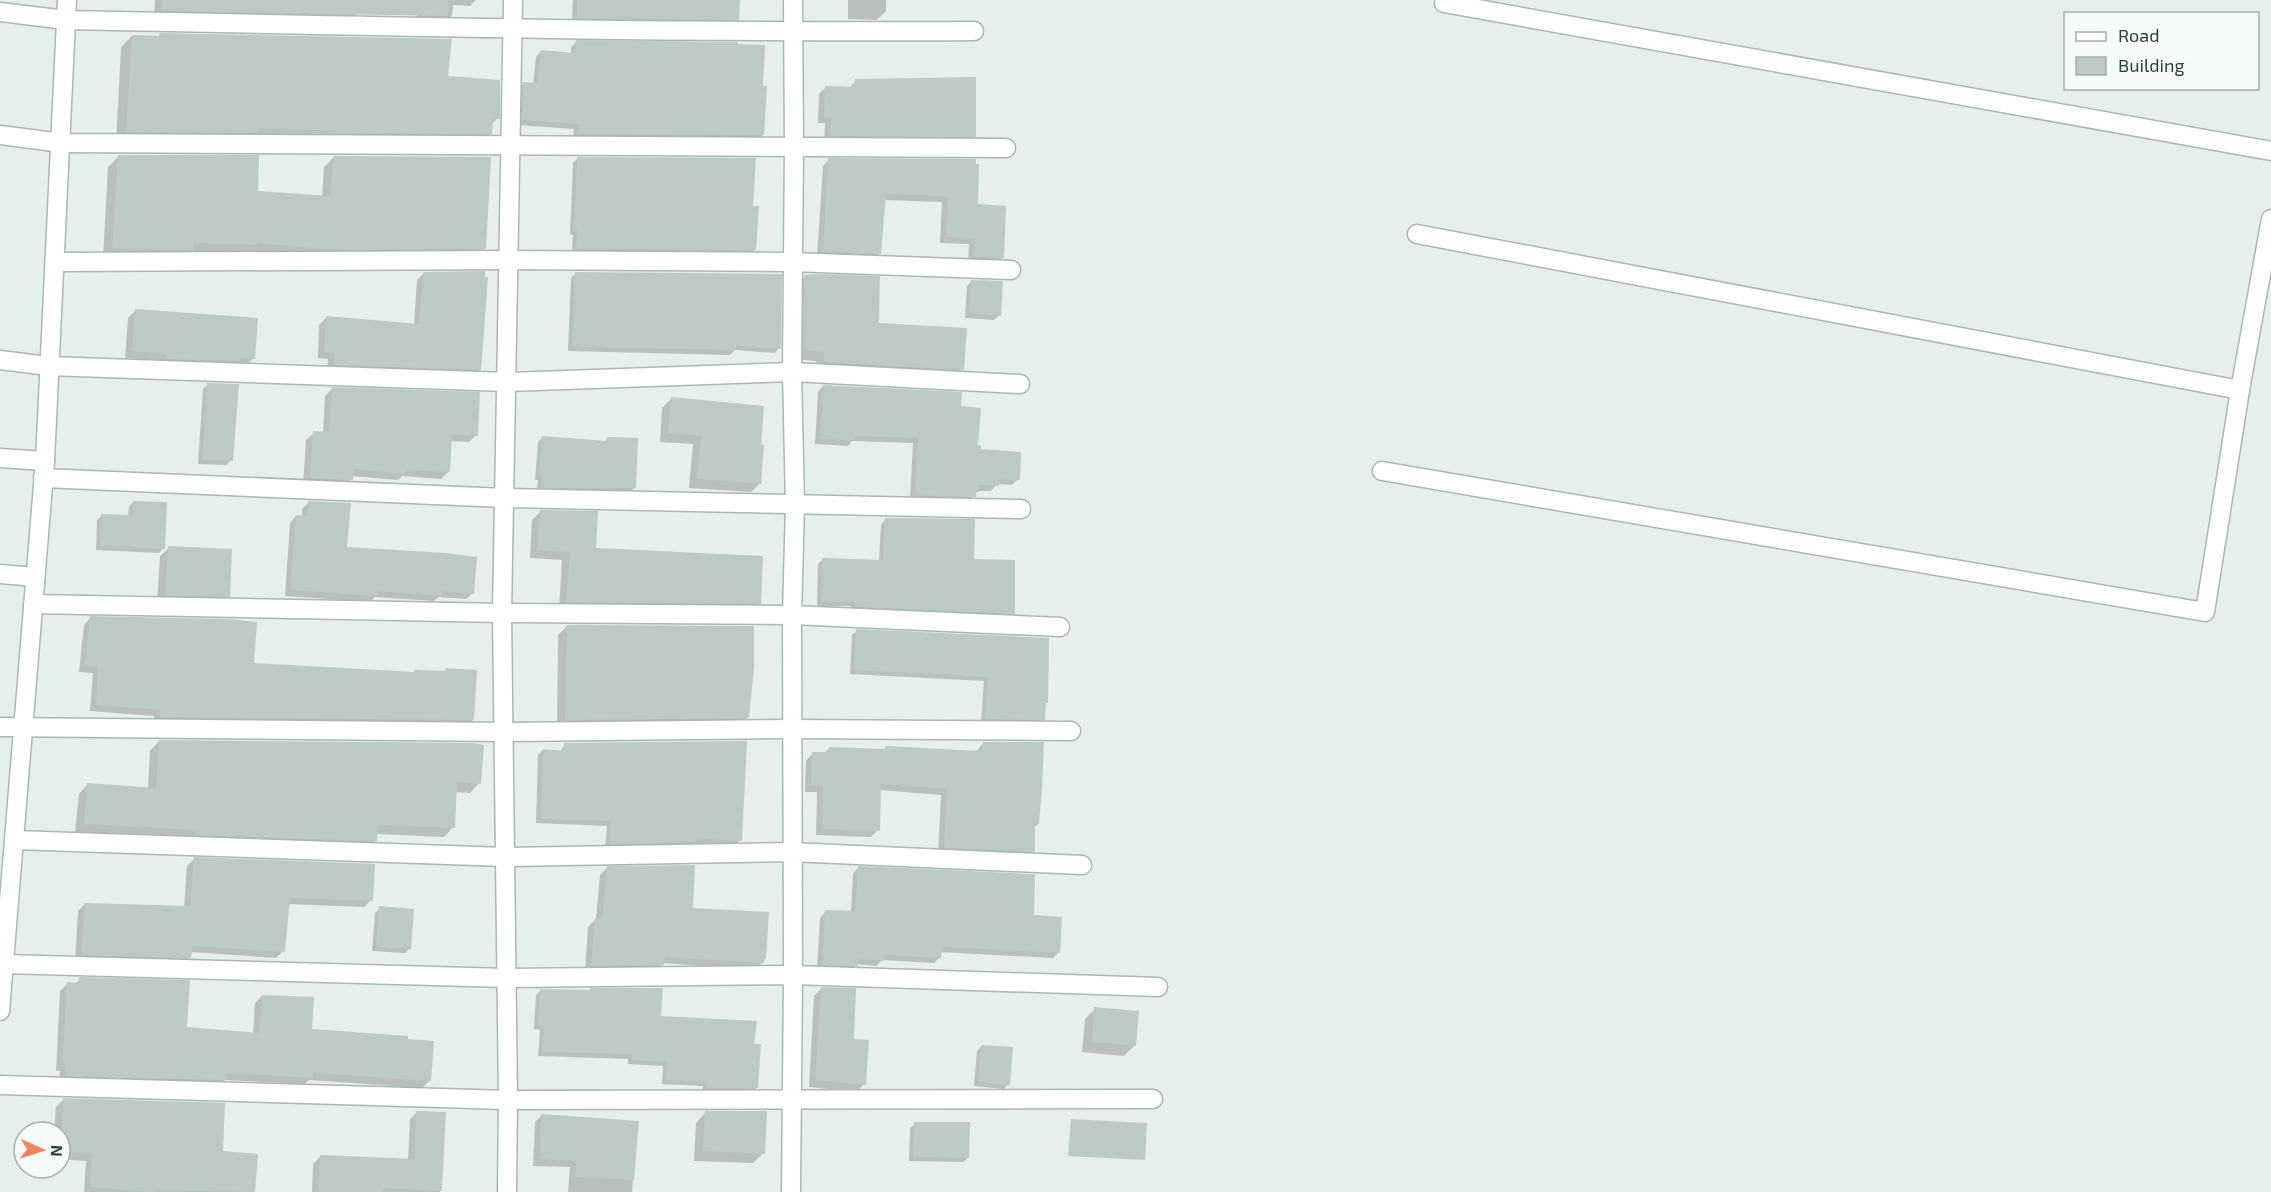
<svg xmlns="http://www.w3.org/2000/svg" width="2271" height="1192" font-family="'Exo 2',sans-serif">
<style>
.shadow{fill:#0003}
.building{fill:#bbcac4}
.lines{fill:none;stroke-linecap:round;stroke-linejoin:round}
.street-casing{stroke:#a8b8b2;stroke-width:21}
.secondary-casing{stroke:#a4bbb3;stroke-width:21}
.street{stroke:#fff;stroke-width:18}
.secondary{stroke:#fff;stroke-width:18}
</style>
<rect width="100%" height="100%" fill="#e6efeb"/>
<g class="shadow">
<path d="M155,0h202v14l-8,8 -195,-4z"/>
<path d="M418,0h58l-6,6 -17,-1 -1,10 -8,9 -28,-1z"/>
<path d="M573,0h165v19l-5,5 -161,-2z"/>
<path d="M848,0h38v11l-9,9 -29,-1z"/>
<path d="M160,35l287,42 51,41 -7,7v8l-11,12 -364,-2 5,-96 11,-11 25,1z"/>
<path d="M576,42l186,45 1,48 -6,5 -184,-1 1,-10 -57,-4 1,-36 5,-5h10l3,-27 5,-6 30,3v-6z"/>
<path d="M856,81l119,55 -7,7 -144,-1 1,-19h-7l1,-29 6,-6h24z"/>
<path d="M118,157l138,36 66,4 2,-30 10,-10 151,91 -10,10h-372l5,-91z"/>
<path d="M578,158l173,49 3,43 -5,5 -177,-2 1,-18 -3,-1 3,-71z"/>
<path d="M829,160l146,5 1,41 26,52 -6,6 -28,-1 1,-19 -29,-1 2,-41 -58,-2 -4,53 -6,7 -57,-2 6,-92z"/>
<path d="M424,273l56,96 -7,7 -146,-5 1,-12 -10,-1 1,-33 7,-7 88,7 3,-45z"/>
<path d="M576,273l203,75 -4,5 -40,-3 -5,5 -162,-4 3,-73z"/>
<path d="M805,277l73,48 84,44 -9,9 -137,-7v-10l-21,-2 1,-73z"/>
<path d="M972,281l27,34 -5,5 -29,-2 2,-32z"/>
<path d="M135,311l119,47 -8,7h-87v-5l-34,-2 3,-40z"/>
<path d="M208,384l23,76 -5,5 -28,-1 5,-75z"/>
<path d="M823,386l137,21 17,40 41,32 -6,6 -15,-1 -6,7h-13l-10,11 -58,-1 3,-58 -61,-2 -4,5 -33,-2 3,-52z"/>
<path d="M332,389l144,46 -7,7 -19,-1 -1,30 -8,8 -39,-3 -4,4 -46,-4 -7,11 -42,-2 3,-45 8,-7h9l2,-37z"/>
<path d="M671,399l88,47 1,37 -9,9 -62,-4 4,-44 -33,-2 2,-34z"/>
<path d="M542,438l62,4 4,-4 26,50 -5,4h-92l1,-12h-3l3,-38z"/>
<path d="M133,502l30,46 -4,5 -63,-3 1,-30 5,-4h26l1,-9z"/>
<path d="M309,502l37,47 127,44 -7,6 -28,-2 -4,4 -59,-4 -5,5 -85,-6 5,-73 6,-7 6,1v-8z"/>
<path d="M540,512l54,38 165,53 -8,8 -192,-1 3,-50 -32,-2 2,-38z"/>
<path d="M885,520l87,41 41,52 -4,5 -158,-7v-5h-34l1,-42 4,-4 57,1 2,-36z"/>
<path d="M169,548l59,48 -8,8 -63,-1 3,-47z"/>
<path d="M90,618l162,47 161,8h30l3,-3 27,50 -7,6 -312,-3v-7l-64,-5 3,-38 -14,-1 5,-47z"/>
<path d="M567,626l180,92 -9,9 -181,1 1,-93z"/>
<path d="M857,631l190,9 -3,79 -5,5 -58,-1 3,-42 -134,-7 2,-39z"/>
<path d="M159,741l320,42 -9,10 -15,-1 -2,35 -9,10 -68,-3 -1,7 -9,9 -291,-18 4,-38 9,-10 60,5 2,-38z"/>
<path d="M983,743l55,81 -4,4 -1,23 -6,7 -89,-4 3,-59 -62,-5 -1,40 -7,7 -55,-2 1,-43h-12l1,-31 6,-7h12l5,-5 54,1 3,-3 90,5z"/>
<path d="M565,744l175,96 -4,5 -42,-2 -4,4 -85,1 2,-22 -71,-3 2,-68 5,-5 17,2z"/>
<path d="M194,859l177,41 -7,7 -76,-3 -5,47 -7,7 -86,-6 -1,5 -6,7 -108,-3 3,-50 7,-7 99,4 3,-42z"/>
<path d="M607,868l158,91 -3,4 -7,7 -92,-7 -7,9h-71l3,-45 8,-8 4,-44z"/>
<path d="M858,868l175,49 26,35 -6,6 -113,-6v5l-6,6 -52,-3 -6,6 -19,-2 -7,7 -33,-1 3,-52 5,-6 26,1 2,-39z"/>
<path d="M380,908l29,41 -4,4 -33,-2 3,-38z"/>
<path d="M80,979l106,50 67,5 2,-31 7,-7 48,34 119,51 -7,7 -113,-8 -5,4 -79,-4 -7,7 -159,-5 1,-11h-4l4,-80 7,-7h8z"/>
<path d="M821,989l31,51 12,44 -7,8 -48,-5 5,-91z"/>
<path d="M541,990l118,28 93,27 4,43 -5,5h-49l1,-7 -41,-2 1,-18 -35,-2v-5l-90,-3 2,-26 -6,-1 2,-34z"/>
<path d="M1095,1009l40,36 -11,11 -42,-4 3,-33z"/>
<path d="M982,1046l26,38 -4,5 -30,-3 3,-35z"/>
<path d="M63,1100l158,52 36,4 -4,36h-169l2,-31 -26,-2v-27h-6l2,-25z"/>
<path d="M417,1112l28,2 -5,78h-128l1,-28 7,-7 88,3 2,-41z"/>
<path d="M706,1112l57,41 -10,10 -59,-2 2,-38z"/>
<path d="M542,1115l95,7 -5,70h-64l2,-25 -37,-1 2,-44z"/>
<path d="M915,1124l53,34 -5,4 -54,-1 1,-33z"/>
</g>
<g class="building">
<path d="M162,0h287l-1,16 -287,-5z"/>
<path d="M577,0h163l-1,20 -162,-2z"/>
<path d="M160,33l292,6 -4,37 52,4v39l-7,-1 -1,16 -156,-1v-2l-77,-3v5l-133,-1 6,-97 27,1z"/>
<path d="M576,40l162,2v2l27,1 -2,41h4l-3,49 -186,-1 1,-10 -57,-4 1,-38 14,1 4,-33 34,3z"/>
<path d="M976,77v60l-146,-1 1,-18 -7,-1 1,-31 30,1v-8z"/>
<path d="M118,155h141l-1,36 72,5 4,-40 157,1 -5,92 -151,1 -78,-7v2l-63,-2v7l-82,-1z"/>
<path d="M577,157l179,1 -3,48h6l-3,44 -180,-1 1,-19h-3z"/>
<path d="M828,158l148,1v5h3l-1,40 28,2 -2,52 -31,-1 2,-18 -29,-2 2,-40 -31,-2 -31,-1 -5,60 -58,-2z"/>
<path d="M485,271v6h3l-7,93 -148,-5 1,-12 -10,-1 2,-36 93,8 4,-52z"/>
<path d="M575,272l207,2 -1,75 -45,-3v4l-164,-3z"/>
<path d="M821,274l59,2 -1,47 88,5 -3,42 -140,-8v-10l-21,-2 1,-75z"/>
<path d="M971,280l32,1 -2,35 -32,-3z"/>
<path d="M135,309l123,9 -3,41 -14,-1v3l-76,-2 1,-5 -34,-3z"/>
<path d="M207,383l32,1 -6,77 -31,-1z"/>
<path d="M823,385l139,7 -1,14 20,2 -3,37h3v4l40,3 -1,28 -21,-1v7l-20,-1v7h-3v5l-61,-2 3,-57 -63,-2v4l-35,-1z"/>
<path d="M332,387l148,5 -2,44 -26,-2 -2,38 -43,-2 -1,4 -52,-5 -1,11 -43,-2 3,-47 16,1z"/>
<path d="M671,397l93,9 -3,39h3l-3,39 -64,-5 4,-43 -33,-3z"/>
<path d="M542,436l65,5v-4l31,1 -2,50h-95l1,-12h-3z"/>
<path d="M133,501l34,1 -2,47 -65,-3 1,-32 31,1z"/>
<path d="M308,501l43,2 -4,44 98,6 32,4 -3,37 -32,-3v5l-64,-5v5l-88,-6 6,-75 11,1z"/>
<path d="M540,510l58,1 -2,37 167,8 -2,48 -195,-2 4,-50 -33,-2z"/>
<path d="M885,518l90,1 -1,40 41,1v54l-160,-7v-5h-34l1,-44 61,2z"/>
<path d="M168,546l64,3 -2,48 -65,-2z"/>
<path d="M90,616l139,3 28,3 -3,41 160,9v-2l31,1v-3l32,2 -3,50 -314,-3v-7l-64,-5 2,-38 -13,-1z"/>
<path d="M567,625l187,1v42l-5,50 -184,2z"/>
<path d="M856,629l193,9 -1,65h-2l-1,17 -60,-1 3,-42 -134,-7z"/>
<path d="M159,740l314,3 11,2 -3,39 -24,-2 -2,46 -77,-3 -1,16 -182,-6v-5l-111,-6 3,-41 69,5z"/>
<path d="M747,741l-5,100 -46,-3v4l-87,2 2,-23 -70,-2 2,-70 21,2v-8z"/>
<path d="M983,742h61l-2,47 -3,35h-4v28l-91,-4 3,-59 -66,-5 -1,47 -58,-2 1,-43h-12l1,-34h17v-5l56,2 1,-3 94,5 2,-2z"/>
<path d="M194,857l181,7 -2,37 -83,-3 -5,54 -93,-6 -1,12 -110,-3 4,-52 105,3z"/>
<path d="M695,865l-2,43 76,4 -3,47h-2v4l-99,-6 -1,8 -73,1 4,-48 7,1 5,-53z"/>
<path d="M858,866l177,8 -1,41 28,2 -2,36 -118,-6 -1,11 -57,-3v6l-26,-2v7l-36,-1 3,-55 30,1z"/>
<path d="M379,906l35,3 -3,40 -35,-2z"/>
<path d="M79,977l111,3 -3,47 72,6 3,-38 52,2 -2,32 96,7v3l26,2 -3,40 -118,-8v5l-86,-5v7l-162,-4 1,-11h-4l5,-83 12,1z"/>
<path d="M821,987l35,1 -2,51 15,1 -3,45 -51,-5z"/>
<path d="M590,988h73l-2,28 96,5 -3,23h7l-3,44h-52l1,-6 -41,-2 1,-18 -35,-2v-6l-90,-2 2,-27h-6l2,-36 50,1z"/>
<path d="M1094,1007l45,4 -3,35 -44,-4z"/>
<path d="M981,1045l32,2 -3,38 -32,-3z"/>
<path d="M63,1098l162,5 -2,48 35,3 -3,38 -99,-2v2h-7l-59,-5 2,-33 -32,-2z"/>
<path d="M416,1111l30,1 -4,79 -59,-3v4h-65l2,-37 94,4z"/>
<path d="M705,1111h62l-2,43 -62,-3z"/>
<path d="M541,1114l98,7 -5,59 -59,-3 1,-16 -36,-2z"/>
<path d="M1071,1119l76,4 -2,37 -77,-4z"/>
<path d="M914,1122h56l-1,36 -56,-1z"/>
</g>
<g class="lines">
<g class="street-casing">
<g id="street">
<path d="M1444,3l827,148"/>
<path d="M0,12l66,8c303,6 606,13 908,11"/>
<path d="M0,135l62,8 944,5"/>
<path d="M1417,234l823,156"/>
<path d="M56,262l453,-2 283,2 219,8"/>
<path d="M0,360l48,6 459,16 285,-10 228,12"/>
<path d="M0,458l45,3"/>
<path d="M1382,471l823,141 35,-222 31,-171"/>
<path d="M43,478l462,20 516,11"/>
<path d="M0,574l35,3"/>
<path d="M33,604l469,9 290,2 268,12"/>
<path d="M0,727l505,5 287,-3 279,2"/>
<path d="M15,840l490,17 286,-5 291,13"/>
<path d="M4,964l502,14 287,-3 365,12"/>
<path d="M0,1085l508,15 645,-1"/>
<path d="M507,1192l1,-92 -6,-487 11,-613"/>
</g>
</g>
<g class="secondary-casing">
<g id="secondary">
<path d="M0,1011l45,-550 22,-461"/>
<path d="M791,1192l2,-217 -1,-360 3,-110 -3,-133 2,-225 -1,-147"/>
</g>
</g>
<use href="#street" class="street"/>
<use href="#secondary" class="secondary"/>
</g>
<rect x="2064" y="12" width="195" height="78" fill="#f7fbf9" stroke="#a3b1ad" stroke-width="1.5"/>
<rect x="2076" y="32" width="30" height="9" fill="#ffffff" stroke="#a3b1ad" stroke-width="1.5"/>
<text x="2118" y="42" font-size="18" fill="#24423a">Road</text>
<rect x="2076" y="57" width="30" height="18" fill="#bbcac4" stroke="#a3b1ad" stroke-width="1.5"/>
<text x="2118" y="72" font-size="18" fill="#24423a">Building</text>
<g transform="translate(42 1150) rotate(93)"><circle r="28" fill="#f7fbf9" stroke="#a3b1ad" stroke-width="1.5"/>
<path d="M0-4.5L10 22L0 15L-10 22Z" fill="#f4845f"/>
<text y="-9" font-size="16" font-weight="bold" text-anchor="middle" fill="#24423a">N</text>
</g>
</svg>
